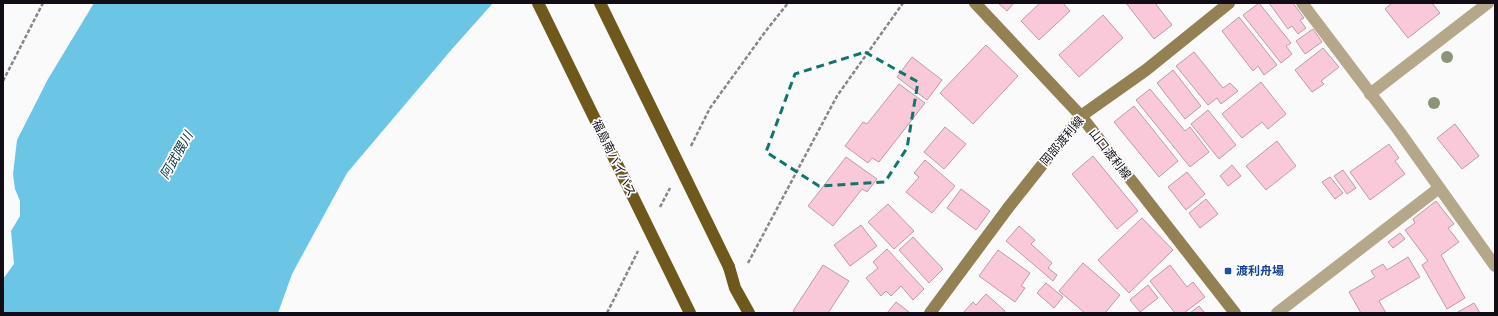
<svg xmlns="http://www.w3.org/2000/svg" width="1498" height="316" font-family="'Titillium Web','Noto Sans JP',sans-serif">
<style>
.water{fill:#6bc6e6}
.building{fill:#f9c9d9;stroke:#be9ca7}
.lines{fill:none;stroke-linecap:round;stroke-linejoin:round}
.path{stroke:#89868b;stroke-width:2.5;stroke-dasharray:4 2;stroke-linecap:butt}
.minor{stroke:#b5a88a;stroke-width:12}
.secondary{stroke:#938053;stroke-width:12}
.trunk{stroke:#6e581c;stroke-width:12}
.trunk-bridge{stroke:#6e581c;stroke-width:12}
.tree{fill:#8c9477}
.marked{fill:none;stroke:#0f766e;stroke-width:3;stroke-dasharray:8 5;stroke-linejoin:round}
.transit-dot{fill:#1a4fb4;stroke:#fff;stroke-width:1.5}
.labels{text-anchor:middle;stroke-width:3.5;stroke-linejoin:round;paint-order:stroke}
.street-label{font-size:12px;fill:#110c16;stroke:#fff}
.transit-label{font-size:12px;font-weight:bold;fill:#164399;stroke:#fff;text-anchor:start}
.water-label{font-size:13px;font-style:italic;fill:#032f3d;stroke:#fff}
</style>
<rect width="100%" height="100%" fill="#fafafa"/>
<path class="water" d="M94,3h399l-41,46 -105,124 -55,101 -14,39h-275v-34l11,-15 -3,-33 9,-15v-15l-5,-12 -2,-15 4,-34 31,-61z"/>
<g class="building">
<path d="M998,3h16l-7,8z"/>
<path d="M1040,3h23l7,8 -31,29 -18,-19z"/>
<path d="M1126,3h29l17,22 -18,14z"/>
<path d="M1259,3l32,40 -5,3 6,8 -11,9 -38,-48z"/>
<path d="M1269,3h24l11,15 -4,2 6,8 -8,6 -6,-8 -4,3z"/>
<path d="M1392,3h40l8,10 -32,25 -23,-29z"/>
<path d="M1103,15l20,23 -44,39 -20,-22z"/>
<path d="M1239,17l38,48 -13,10 -6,-9 -5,5 -31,-40z"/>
<path d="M1313,29l9,13 -17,12 -9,-13z"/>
<path d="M986,45l32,31 -45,48 -33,-31z"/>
<path d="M1323,48l16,19 -18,14 3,3 -12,8 -17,-22z"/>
<path d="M1194,52l29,36 7,-5 8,8 -17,13 -4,-6 -9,7 -32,-39z"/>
<path d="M912,57l30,23 -15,20 -30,-23z"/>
<path d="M1173,70l28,36 -16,13 -28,-36z"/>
<path d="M1261,82l25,32 -18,15 -6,-7 -20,16 -20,-24z"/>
<path d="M899,84l26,19 -46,59 -7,-4 -4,5 -23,-17 18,-24 4,2z"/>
<path d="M1150,89l35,42 5,-4 19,25 -19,15 -54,-67z"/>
<path d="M1134,106l44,55 -19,16 -45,-55z"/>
<path d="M1208,110l28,35 -17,14 -28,-35z"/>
<path d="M1455,124l24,32 -17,13 -25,-31z"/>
<path d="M945,127l21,17 -22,25 -20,-17z"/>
<path d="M1277,141l19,25 -30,24 -20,-24z"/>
<path d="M1389,144l10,14 -4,3 10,13 -35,26 -20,-28z"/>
<path d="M1093,156l45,55 -21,18 -45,-55z"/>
<path d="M846,157l31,22 -10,13 -5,-3 -29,37 -25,-20z"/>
<path d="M925,160l30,26 -23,27 -26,-21 13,-15 -5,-4z"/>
<path d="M1232,165l9,11 -13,10 -8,-10z"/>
<path d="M1343,170l13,18 -9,6 -13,-18z"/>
<path d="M1187,172l18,22 -19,16 -18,-23z"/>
<path d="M1330,177l13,16 -8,6 -13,-17z"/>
<path d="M961,189l29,22 -14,19 -29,-22z"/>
<path d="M1206,199l12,15 -18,14 -11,-15z"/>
<path d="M1436,201l18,23 -6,4 11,14 -18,13 24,43 -18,11 -25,-44 6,-4 -23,-31 10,-7 -2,-4z"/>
<path d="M888,204l26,27 -20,18 -26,-27z"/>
<path d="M1142,218l31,32 -44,43 -31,-33z"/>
<path d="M861,225l16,21 -27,20 -16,-21z"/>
<path d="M1019,226l16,14 -4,4 21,19 -4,5 9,7 -4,6 -47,-40z"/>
<path d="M1400,233l5,6 -12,9 -5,-6z"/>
<path d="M913,237l30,32 -14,14 -30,-33z"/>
<path d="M887,249l37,40 -11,11 -12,-14 -10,10 -5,-5 -5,5 -15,-18 12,-10 -5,-6z"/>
<path d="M998,250l32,23 -9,13 4,2 -10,14 -36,-26z"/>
<path d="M1408,257l12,20 -41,24 7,12h-25l-12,-21 26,-15 -4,-6 12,-7 4,6z"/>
<path d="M1083,263l37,32 -15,18h-20l-26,-22z"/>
<path d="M823,265l26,16 -21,32h-32l-3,-2z"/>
<path d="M1170,265l17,22 6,-5 12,15 -21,16h-9l-25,-32z"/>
<path d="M1046,283l17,14 -9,11 -17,-15z"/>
<path d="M1148,285l10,13 -18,14 -10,-12z"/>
<path d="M986,294l19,17 -1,2h-41l10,-11 3,3z"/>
<path d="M896,302l13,10 -1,1h-21z"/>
<path d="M1474,303l6,10h-24z"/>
<path d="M1199,306l6,7h-15z"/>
</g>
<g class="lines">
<g class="path">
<path d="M3,81l40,-78"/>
<path d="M691,146l19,-38 55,-76 23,-29"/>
<path d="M660,207l10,-19"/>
<path d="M748,263l89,-167 66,-93"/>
<path d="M607,313l31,-62"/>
</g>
<g class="minor">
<path d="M1302,3l97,128 96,135"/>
<path d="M1370,94l118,-91"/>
<path d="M1277,313l162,-125"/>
</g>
<g class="secondary">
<path d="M975,3l106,113 154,197"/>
<path d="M930,313l78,-105 73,-92 65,-46 83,-67"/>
</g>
<path class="trunk" d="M729,267l6,21 14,25"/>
<g class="trunk-bridge">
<path d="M538,3l152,310"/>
<path d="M600,3l129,264"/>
</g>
</g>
<g class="tree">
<circle cx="1447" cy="57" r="6"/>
<circle cx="1434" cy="103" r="6"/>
</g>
<path class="marked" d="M865,52l53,30 -11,66 -22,34 -66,4 -53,-34 29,-78z"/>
<rect class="transit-dot" x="1224" y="267" width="8" height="8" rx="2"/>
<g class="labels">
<g class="street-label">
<text transform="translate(1062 141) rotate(-50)" y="4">岡部渡利線</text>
<text transform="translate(1110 154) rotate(52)" y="4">山口渡利線</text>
<text transform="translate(614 158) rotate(64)" y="4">福島南バイパス</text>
</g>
<g class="transit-label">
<text x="1236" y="275">渡利舟場</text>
</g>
<g class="water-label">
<text transform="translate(176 155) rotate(-60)" y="5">阿武隈川</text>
</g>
</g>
<rect width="1498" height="316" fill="none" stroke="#110c16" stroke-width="8"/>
</svg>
